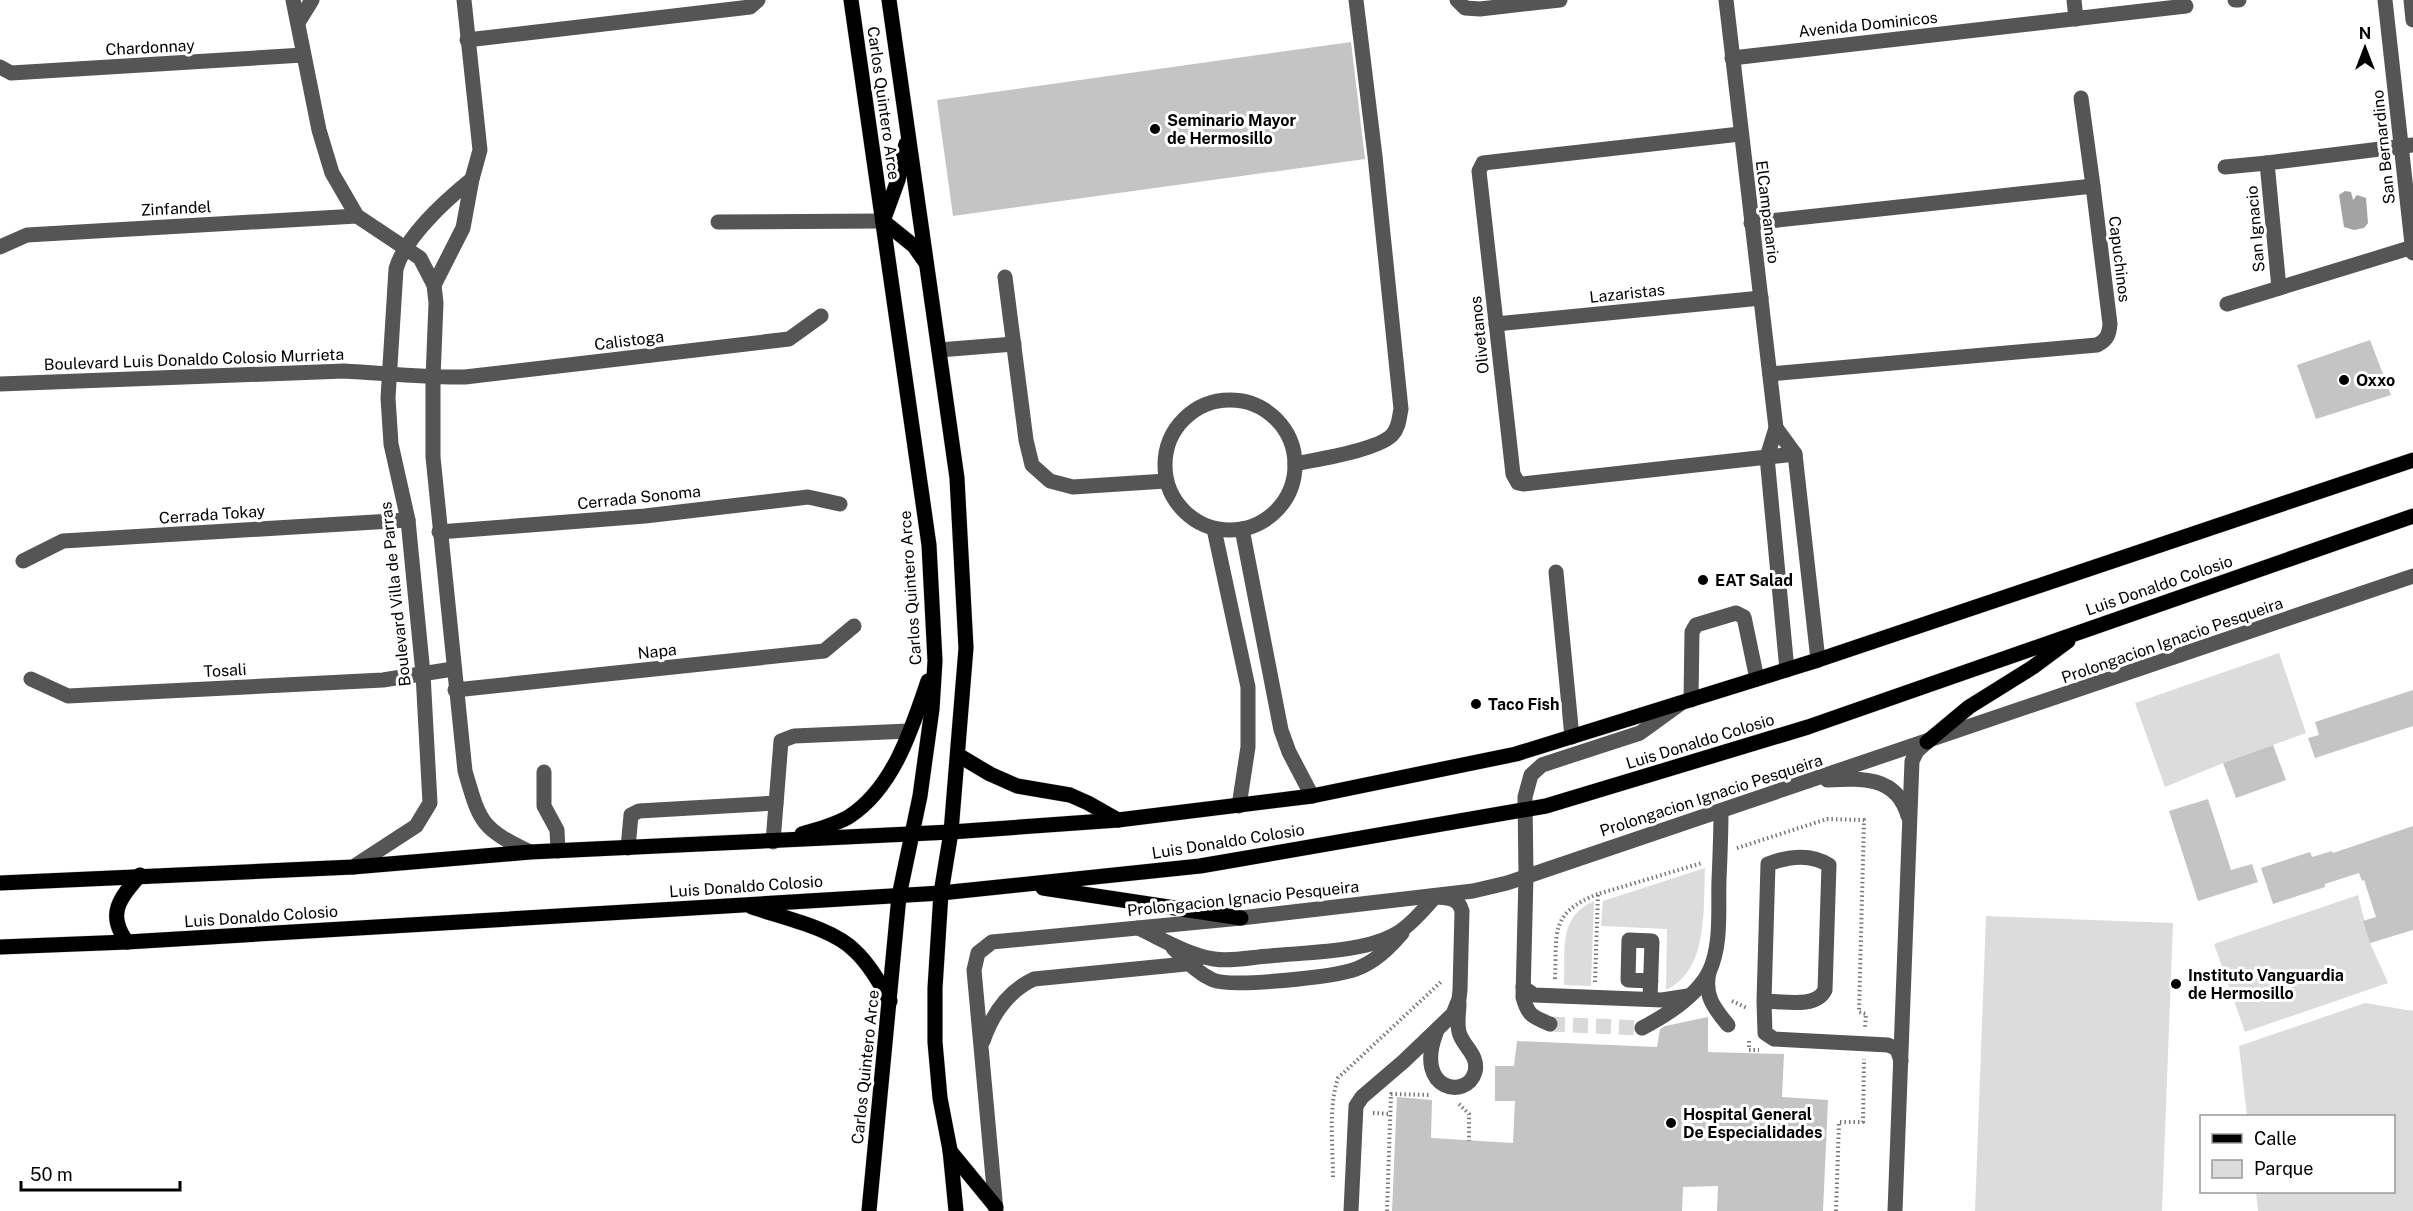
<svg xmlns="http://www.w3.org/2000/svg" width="2413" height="1211" font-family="'Public Sans',sans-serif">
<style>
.green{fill:#dcdcdc}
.water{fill:#a3a3a3}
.building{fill:#c4c4c4}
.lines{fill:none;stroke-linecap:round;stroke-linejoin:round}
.minor-tunnel{stroke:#d9d9d9;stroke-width:15;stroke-dasharray:15 8;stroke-linecap:butt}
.major-casing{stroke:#dbdbdb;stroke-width:16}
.path{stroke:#777;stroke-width:4;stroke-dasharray:1.5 3;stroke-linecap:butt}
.minor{stroke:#555;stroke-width:15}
.major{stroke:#000;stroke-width:15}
.poi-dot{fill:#000;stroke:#fff;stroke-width:2}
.labels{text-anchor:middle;stroke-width:6;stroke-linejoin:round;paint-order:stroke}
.street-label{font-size:16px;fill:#000;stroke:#fff}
.poi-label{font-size:16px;font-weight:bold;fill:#000;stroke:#fff;text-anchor:start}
</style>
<rect width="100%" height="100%" fill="#fff"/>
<g class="green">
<path d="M2279,653l27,80 -83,30 -58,24 -30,-84z"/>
<path d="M1705,868c-2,40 4,102 -39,122l1,-61 -66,-3 2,-25z"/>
<path d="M2358,895l12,48 18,40 -143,49 -31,-88z"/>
<path d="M1594,901l-3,85 -27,-1c2,-36 -7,-67 30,-84z"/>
<path d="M1986,916l187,7 -11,288h-187z"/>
<path d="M2365,1003l48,8v200h-155l-2,-19h138v-76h-147l-8,-70z"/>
</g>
<path class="water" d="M2345,191l6,1 2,8 4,-5 9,3 2,25 -4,5 -10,2 -10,-3 -5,-32z"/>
<g class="building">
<path d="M1351,42l14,117 -412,57 -16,-116z"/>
<path d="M2370,340l21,55 -75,24 -19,-54z"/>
<path d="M2413,690v36l-98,32 -7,-20 11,-3 -4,-13z"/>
<path d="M2273,745l13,35 -50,18 -13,-35z"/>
<path d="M2208,799l23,71 21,-6 6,18 -60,19 -29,-90z"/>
<path d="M2413,826v104l-43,13 -7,-22 13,-4 -12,-37 -2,1 -3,-8 -34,11v3l-52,17 -12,-36 49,-16 2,5 20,-6 1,2z"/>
<path d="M1708,1017v35l76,2 -2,43 46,3 -5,111h-106l1,-25 -35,1 -1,24h-290l5,-114 35,3 -1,38 82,5 2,-42h-20v-35h19l3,-25 140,6 3,-18 5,-3z"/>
</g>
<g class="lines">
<path class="minor-tunnel" d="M1550,1024l92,4"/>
<g class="major-casing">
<g id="major">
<path d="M851,0l78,545 6,116 -3,48 -12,87 -21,100 -30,315"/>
<path d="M889,0l68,478 9,170 -15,184 -10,61 -6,95v54l5,56 10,52 6,61"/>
<path d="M906,144l-8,36 -15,41 31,25 12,17"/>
<path d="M1927,742l42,-35 64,-40 35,-26"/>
<path d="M958,755l32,19 27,12 53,9 18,8 30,17"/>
<path d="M802,834c16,-5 34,-9 48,-18 44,-29 62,-88 78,-135"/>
<path d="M0,883l353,-16 177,-15 421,-20 167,-12 194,-24 204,-42 302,-94 595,-200"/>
<path d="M1043,888l198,30"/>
<path d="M752,907c31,11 81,21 103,44 15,14 25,33 35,50"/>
<path d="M127,942c-21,-28 -7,-44 13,-67"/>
<path d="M0,947l127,-5 814,-49 259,-27 346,-60 262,-79 605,-211"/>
<path d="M950,1151l46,56"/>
</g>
</g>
<g class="path">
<path d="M1737,848l90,-29 37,1 -5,192 7,2 -1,14"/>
<path d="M1555,979c2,-46 -6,-66 43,-85"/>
<path d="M1595,982l3,-88 104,-31"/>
<path d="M1732,1001l15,7"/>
<path d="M1749,1041v9h10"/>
<path d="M1459,1104l10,10v27"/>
<path d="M1373,1113l17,1"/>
<path d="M1333,1177c0,-31 -5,-69 5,-99l104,-97"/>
<path d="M1387,1211l4,-117 38,1"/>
<path d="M1836,1211l3,-89h24l1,-63"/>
</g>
<g class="minor">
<path d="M293,0l26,130 13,43 25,43 63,42 14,27 2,18 -3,75v79l32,314c15,51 15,57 65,81"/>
<path d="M1457,0l8,8 15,1 80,-9"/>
<path d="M1726,0l50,428 -9,29 20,213"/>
<path d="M2074,0l2,19"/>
<path d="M2235,0h4"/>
<path d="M2385,0l28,253"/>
<path d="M2411,0l2,20"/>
<path d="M299,21l13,-21"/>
<path d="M467,40l283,-33 8,-7"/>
<path d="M1732,58l454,-52"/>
<path d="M0,67l11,6 292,-18"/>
<path d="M2081,98l12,88"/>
<path d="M1740,134l-257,29 -4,8 34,303 5,9 5,1 272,-30"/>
<path d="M2225,167l42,-4"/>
<path d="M718,222l165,-1"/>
<path d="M1751,223l342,-37 17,138c-1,11 -3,16 -13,21l-327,29"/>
<path d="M0,247l27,-12 330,-19"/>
<path d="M1005,277l21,163 6,25 18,16 23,6 93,-6"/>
<path d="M434,285l29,-57 9,-49 8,-29 -16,-150"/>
<path d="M2279,288l-12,-125 146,-18"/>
<path d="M2227,304l186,-57"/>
<path d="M1496,324l265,-26"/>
<path d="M939,350l75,-6"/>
<path d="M0,384l344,-13c40,2 80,7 121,6l324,-38 32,-23"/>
<circle cx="1230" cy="465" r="65"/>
<path d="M1776,428l19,26 23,206"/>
<path d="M1295,464c23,-5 83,-14 97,-29 7,-7 7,-17 9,-26l-26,-253 -19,-156"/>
<path d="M1214,529l34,158v60l-9,59"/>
<path d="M1242,529l39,201 8,22 23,44"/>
<path d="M439,532l206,-16 163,-19 32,7"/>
<path d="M23,561l40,-20 345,-21"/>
<path d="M1556,572l16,165"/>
<path d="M31,679l37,17 315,-16 70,-11"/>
<path d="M455,690l369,-39 30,-25"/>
<path d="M1691,700l1,-68 4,-7 40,-12 8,4 13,62"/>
<path d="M544,772v34l13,24 1,21"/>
<path d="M1827,780c35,-2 70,-4 81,36"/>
<path d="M773,842l8,-101 13,-5 115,-5"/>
<path d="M628,848l3,-33 8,-4 137,-8"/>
<path d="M353,867l63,-41 14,-23 -7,-129 -15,-154 -17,-76 -3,-46 8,-129c9,-32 50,-69 76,-90"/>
<path d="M1138,928c24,11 50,27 76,31 17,3 38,-2 55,-3 38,-4 97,-3 130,-24 14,-9 25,-23 36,-35 13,1 23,0 27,14l-2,79 -1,9 -6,15 -49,47 -42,36 -6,9 -5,105"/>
<path d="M1173,948c13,12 24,25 40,32 19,8 121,-3 143,-11 19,-7 33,-21 46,-36"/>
<path d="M1709,972c-5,23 4,35 19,53"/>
<path d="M1523,987l11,8 128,5 26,-4"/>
<path d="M1650,999l2,-58 -23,-1 -1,40 23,1"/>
<path d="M1764,1001c18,0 52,8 61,-11l4,-125c-19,-12 -40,-9 -61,-1l-4,137 1,32 9,6 114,6 9,4 4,12"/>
<path d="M1550,1024c-17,-7 -22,-8 -27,-27l3,-121 -1,-79 6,-22 11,-10 98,-32 40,-29"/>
<path d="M1642,1028c25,-13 54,-31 67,-56 13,-27 9,-63 10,-92 1,-23 2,-46 2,-69"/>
<path d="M1436,1033c-22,58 31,67 39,39 4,-16 -10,-24 -15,-37 -4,-9 -1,-22 -1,-32"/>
<path d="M983,1041c9,-26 25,-50 51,-62l162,-16"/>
<path d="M996,1211l-22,-241 4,-17 14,-11 249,-24 232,-27 34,-8 906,-307"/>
<path d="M1895,1211l17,-450 5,-10 9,-8"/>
</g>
<use href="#major" class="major"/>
</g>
<g class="poi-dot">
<circle cx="1155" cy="129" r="6"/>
<circle cx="2344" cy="380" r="6"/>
<circle cx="1703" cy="580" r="6"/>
<circle cx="1476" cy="704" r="6"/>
<circle cx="2176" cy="984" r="6"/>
<circle cx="1671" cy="1123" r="6"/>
</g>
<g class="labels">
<g class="street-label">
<text transform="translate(1868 24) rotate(-6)" y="6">Avenida Dominicos</text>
<text transform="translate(150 47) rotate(-3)" y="6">Chardonnay</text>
<text transform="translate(884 103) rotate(82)" y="6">Carlos Quintero Arce</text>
<text transform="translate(2383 147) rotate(-96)" y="6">San Bernardino</text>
<text transform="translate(176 208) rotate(-3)" y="6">Zinfandel</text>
<text transform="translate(1768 212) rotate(83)" y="6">ElCampanario</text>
<text transform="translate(2255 229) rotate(-95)" y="6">San Ignacio</text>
<text transform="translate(2120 259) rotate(83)" y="6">Capuchinos</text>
<text transform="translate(1627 293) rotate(-6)" y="6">Lazaristas</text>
<text transform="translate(1479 335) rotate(-96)" y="6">Olivetanos</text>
<text transform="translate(629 340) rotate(-7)" y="6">Calistoga</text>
<text transform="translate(194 359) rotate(-2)" y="6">Boulevard Luis Donaldo Colosio Murrieta</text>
<text transform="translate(639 497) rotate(-6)" y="6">Cerrada Sonoma</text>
<text transform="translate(212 514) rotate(-4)" y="6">Cerrada Tokay</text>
<text transform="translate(2159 585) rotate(-19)" y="6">Luis Donaldo Colosio</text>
<text transform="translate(910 588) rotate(-94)" y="6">Carlos Quintero Arce</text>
<text transform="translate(395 594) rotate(-96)" y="6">Boulevard Villa de Parras</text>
<text transform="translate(2172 640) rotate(-19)" y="6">Prolongacion Ignacio Pesqueira</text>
<text transform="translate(657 651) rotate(-6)" y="6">Napa</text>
<text transform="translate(225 670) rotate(-3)" y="6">Tosali</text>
<text transform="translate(1700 741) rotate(-17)" y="6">Luis Donaldo Colosio</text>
<text transform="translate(1711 795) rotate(-18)" y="6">Prolongacion Ignacio Pesqueira</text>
<text transform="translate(1228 841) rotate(-9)" y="6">Luis Donaldo Colosio</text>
<text transform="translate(746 886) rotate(-4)" y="6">Luis Donaldo Colosio</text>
<text transform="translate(1243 898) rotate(-6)" y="6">Prolongacion Ignacio Pesqueira</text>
<text transform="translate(261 916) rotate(-4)" y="6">Luis Donaldo Colosio</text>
<text transform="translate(865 1067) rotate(-84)" y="6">Carlos Quintero Arce</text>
</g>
<g class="poi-label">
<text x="1167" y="126">Seminario Mayor<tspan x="1167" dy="18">de Hermosillo</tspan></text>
<text x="2356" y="386">Oxxo</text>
<text x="1715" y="586">EAT Salad</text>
<text x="1488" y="710">Taco Fish</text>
<text x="2188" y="981">Instituto Vanguardia<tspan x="2188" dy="18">de Hermosillo</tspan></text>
<text x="1683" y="1120">Hospital General<tspan x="1683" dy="18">De Especialidades</tspan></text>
</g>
</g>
<rect x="2200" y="1115" width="195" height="78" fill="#ffffff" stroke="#999999" stroke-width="1.5"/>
<rect x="2212" y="1134" width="30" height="9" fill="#000000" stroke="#999999" stroke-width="1.5"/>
<text x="2254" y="1145" font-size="18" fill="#000000">Calle</text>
<rect x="2212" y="1160" width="30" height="18" fill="#dcdcdc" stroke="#999999" stroke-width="1.5"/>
<text x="2254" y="1175" font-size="18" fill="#000000">Parque</text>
<g transform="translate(2365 48)" stroke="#ffffff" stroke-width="4.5" paint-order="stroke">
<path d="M0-4.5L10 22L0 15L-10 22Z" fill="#000000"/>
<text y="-9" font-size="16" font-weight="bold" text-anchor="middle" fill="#000000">N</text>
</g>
<path d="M21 1181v9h159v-9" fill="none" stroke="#000000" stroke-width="3"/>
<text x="30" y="1181" font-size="18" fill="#000000" stroke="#ffffff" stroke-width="4.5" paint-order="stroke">50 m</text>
</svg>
